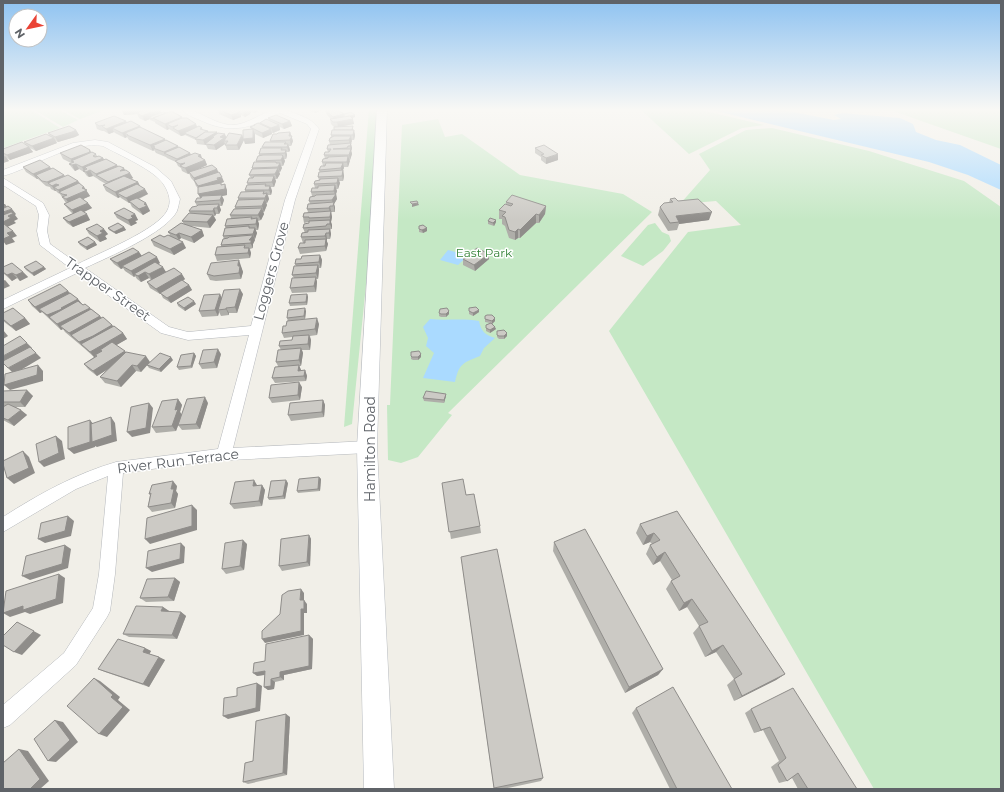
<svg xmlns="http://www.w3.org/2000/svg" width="1004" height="792" font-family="Montserrat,sans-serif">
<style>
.green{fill:#c5e8c5}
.water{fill:#aadaff}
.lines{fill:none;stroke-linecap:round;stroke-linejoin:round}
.minor-casing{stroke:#b5b8bc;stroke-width:1}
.secondary-casing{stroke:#b6babf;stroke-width:1}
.minor{fill:#fff;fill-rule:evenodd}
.secondary{fill:#fff;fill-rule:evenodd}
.wall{fill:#afaea9}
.shaded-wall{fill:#8f8d8a}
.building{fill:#cccac5;stroke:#8f8d8a}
.labels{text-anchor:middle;stroke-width:3;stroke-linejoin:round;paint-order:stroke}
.far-park-label{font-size:12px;fill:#348238;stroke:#fff}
.street-label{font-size:14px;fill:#5f6368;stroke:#fff}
</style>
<rect width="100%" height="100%" fill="#f1efe8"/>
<g class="green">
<path d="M3,109h27l30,19 -57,20z"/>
<path d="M33,109h25l20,11 -15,7z"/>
<path d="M61,109h46l-27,10z"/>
<path d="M369,109h9l-4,96 -22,219 -8,3z"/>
<path d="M640,109h57l67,16 -22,3 -53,26z"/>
<path d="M848,109h153v40l-108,-38z"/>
<path d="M438,119l7,18 17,-3 58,41 103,19 29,18 -204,201 4,2 -34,42 -17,6 -13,-3 -1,-55h3l12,-280z"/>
<path d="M772,128l97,23 95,30 37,26v582h-127l-265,-458 79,-99 53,-7 -25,-24 -36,3 30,-34 -11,-16 47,-24z"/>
<path d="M655,223l7,9 7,3 2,6 -8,10 -20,15 -22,-10 27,-31z"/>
</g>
<g class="water">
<path d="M708,109h70l56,11 7,-1 -7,-4 8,-2 58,5 13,6 3,8 20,8 24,5 41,20v25l-33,-15 -39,-13z"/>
<path d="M448,250l11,3 6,-3 7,2 -14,13 -18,-5z"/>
<path d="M430,319c16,2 32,-1 49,2 2,10 6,14 16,17l-11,10 -4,8c-18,7 -21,8 -25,26l-32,-4 11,-25 -8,-7 2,-8 -5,-11z"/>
</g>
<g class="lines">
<g class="minor-casing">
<path id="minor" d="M181,109c17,0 31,14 49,16 19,1 35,-17 53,-16 4,1 11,4 16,6 10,4 14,6 20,14l-24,71 -62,248 134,-7 5,2 2,4 -2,4 -5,2 -157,8 -87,12 -8,101 -5,37 -3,6 -31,48 -66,60 -7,3v-23l61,-52 29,-45 6,-34 9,-98 -32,13 -73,43v-15c36,-23 72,-43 113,-55l102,-13 31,-114 -61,5 -27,-7 -84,-60 -74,36v-9l67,-32 -30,-23 -3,-14 2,-16 -3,-9 -33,-21v-7l40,25 6,12 -2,16 3,13 28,20c21,-11 79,-34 89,-53 5,-9 2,-18 -3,-26 -9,-15 -45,-30 -61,-39 -30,-6 -71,22 -100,30v-6l70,-27 22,-3 13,2 47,25 16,14 9,18c-1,4 -2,9 -3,12 -11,22 -69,46 -92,57l84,59 19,5 63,-6 34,-126 26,-71 -4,-5 -27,-11c-29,14 -47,22 -78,8 -7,-3 -16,-6 -21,-12z"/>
</g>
<g class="secondary-casing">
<path id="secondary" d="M377,109h10l-10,338 17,342h-30l-7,-342z"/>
</g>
<use href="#minor" class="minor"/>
<use href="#secondary" class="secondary"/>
</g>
<g class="wall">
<path d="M122,109l39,3 21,5v1l15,9 5,1 1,2 6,2 8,1 10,4h16l8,-8 -1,-2 4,-1v-1l7,-1 -1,-1 9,-2 -1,-3 22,3 2,5 -8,3 -4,-2v3l-7,3h-1v1l-9,4 -8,-4v9l-10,1 -1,-4 -5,10h-12l-2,-6 -9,6 -8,-1 -2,-4h-1l-8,-1 -1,-4 -11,-5 -4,1 -12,-7 -2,1 -12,-7v-1l-5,-2v-1l-5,2 -6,-3 -2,-4 -13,1z"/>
<path d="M218,109h40v2l-4,2 -3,-1 -1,2 -5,3 -4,-2v2l-8,3 -14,-6z"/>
<path d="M306,109h16v1l-7,3z"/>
<path d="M325,109h3l16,5 11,1v2l-3,1 2,6 -14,3 13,2 2,6 -1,5h-3v4l1,4 -1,3 1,3 -2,6h-1l-1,7h-4l-1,3 1,6 -1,5h-4l1,2 -2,6h-2l1,2 -1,3 1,5 -3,5 1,3v5h-4l1,5 -1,5 1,3v4h-2l1,5 -1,5h-3v3l1,2 -2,7 -26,3 -2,-6 5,-5 -2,-6 4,-4 -2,-5 6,-5v-1l-5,1 -1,-6 5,-5 -1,-3 3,-5 -1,-3 3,-5 -1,-4 4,-4 -1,-4 5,-4 -1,-3 2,-5 -1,-2 4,-4 -1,-4 3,-3 -1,-4 4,-3 -1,-3 3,-4 -1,-4 2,-4v-2l5,-8h-2l-3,-3 -1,-5h1l-4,-4 -2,-5h2z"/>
<path d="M95,123h32l13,3 1,2 24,11v1l13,6v1l13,7 14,6 2,5 -11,5 21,-1 1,4 6,9 -3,1v2l6,5v5l-5,1 2,4 -2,6h-3l2,4 -2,4h-3l-1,2h-1l2,4 -6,8 -20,-2 12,4 2,6 -10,7 -13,-5 -2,2 7,8 -12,7 -20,-9 -3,-6 19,-5 -2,-3 16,-8 -2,-3 8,-8 -1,-2 8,-5 -2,-4 5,-4 -2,-10 -2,-2 -2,-5 -3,-3 -2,-5 -1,1 -6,-3 -1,-3 -3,-2 -2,-4 -9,-4 -1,-1 -10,-4 -2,-3 -1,1 -24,-11 -2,-3 -2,1 -10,-5 -1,-1 -5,2 -5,-3h-2l-5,-2z"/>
<path d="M76,130l3,5 -4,2 -17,5 -3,-1 2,2 -21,8 -6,-3 3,4 -23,8 -4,-2 3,3 -6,2v-14l24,-3 -3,-4 25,-6 -1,-3z"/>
<path d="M290,132l3,9 -2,5h-2l1,4 -1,2h-3l1,3 -1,4h-2l1,2 -2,5h-2l1,2 -2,4h-1l1,2 -3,5h-2l1,2 -2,6h-3l1,4 -1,4h-3l1,4 -2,4h-1l1,2 -3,7h-1l1,2 -3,6 -3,1 1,3 -1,6h-3l2,3 -2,6h-1l1,1 -2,4v4l-3,1 1,4 -1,5 -33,3 -2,-6 6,-9v-1l3,-6 -1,-3 3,-8 -1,-2 6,-8 -1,-3 5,-6v-2l3,-7v-2l7,-6v-2l3,-6 -1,-1 4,-5 -2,-3 3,-6v-1l4,-6v-1l3,-5v-2l4,-6 -1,-1 9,-5 -1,-1 7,-7z"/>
<path d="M535,148l23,12 -12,4 -5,-4v-3l-6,-4z"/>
<path d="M90,150l1,2 5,2 1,2 6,2 1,1 14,7 7,4 8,8 -2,1 7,3 2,4 8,8 -9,5 7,4 4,8 -7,4 -11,-8 -2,-4h-1l-8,-5 -1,-1 -2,1 -12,-7 -3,-6 3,-1 -7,-4 -1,-1 -5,-3 -4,1 -2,-1 -3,-4 -5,-3 -4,2 -2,-2 -4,-5 2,-1 -8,-4 -3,-6z"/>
<path d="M23,167l28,2 14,7 13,5 2,3 4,3 6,9 -7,3 9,9 -8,4 6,8 -17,7 -6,-4 -4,-5 10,-4 -5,-5 -4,-5 2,-1 -6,-9 -2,-1 -2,-2h-1l-4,-2 -1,-2 -4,-1 -8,-7h-1l-11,-7z"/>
<path d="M670,199l8,2 31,19 -30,4 -2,6 -9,1 -10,-16 2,-8 9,-4z"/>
<path d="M506,202l40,4 -1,8 -6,9h-3l-16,15h-2l-3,2 -6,-2 -4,-12 -3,-2v-5h-3v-9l7,-5z"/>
<path d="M114,213l21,1 3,6 -3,1 2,2 -6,3 -14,-8z"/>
<path d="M496,220v2l-2,4 -6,-2v-3z"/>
<path d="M124,227l2,3 -10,4 -7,-4 -1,-2z"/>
<path d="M427,228v3l-4,2 -4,-1v-3z"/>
<path d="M86,229l22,5 -3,2 2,3 -7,3 -11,-8z"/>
<path d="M78,242h17l2,3 -10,5 -7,-5z"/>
<path d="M139,252l3,4 18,7 -2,1 8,8 19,7 -2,2 6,4 3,5 -21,13 -8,-5 -2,-4h-1l-10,-6 -3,-6 4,-2 -2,-2 -8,4 -4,-3 -2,-3 -1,1 -9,-6 -2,-3 -2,1 -7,-5 -4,-5z"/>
<path d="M320,255l2,5 -1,8h-2v2l-1,9h-2l1,3 -1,10 -24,1 -2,-5 4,-10 -2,-3 4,-9 -1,-2 6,-5z"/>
<path d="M463,259h26l-14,12 -12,-6z"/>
<path d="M241,266v1l2,5 -2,7 -25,2 -6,-1 -3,-6z"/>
<path d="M3,267l20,5 5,5 -8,4 -3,-3 -5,3 -9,-8z"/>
<path d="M24,267h20l2,2 -12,7 -8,-6z"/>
<path d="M68,291l15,14 7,3 1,1 9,7 2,2 10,7 11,8 4,6 -11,6 9,7 25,10 -9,10 -5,-1 -15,16 -16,-4 -5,-6 8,-8 -11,7 -9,-7 -4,-5 10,-7 -10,-9 -19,-16 -2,-3 -2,1 -19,-18 -2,1 -8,-7 -4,-6z"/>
<path d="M243,294l-6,19h-8v2l-8,1 -2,-4 -1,4 -16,1 -3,-6 23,-13z"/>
<path d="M307,294l1,3 -1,8 -17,1 -1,-3z"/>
<path d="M177,303l19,1 -11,7 -7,-5z"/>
<path d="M479,310v2l-6,4 -4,-2v-3z"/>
<path d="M306,311l-1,8 -17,2 -1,-3z"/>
<path d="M3,313l22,5 5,6 -14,7 -13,-10z"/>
<path d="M439,313l10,1 -3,3h-5l-2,-1z"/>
<path d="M485,316l10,5 -3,3 4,5 -6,4 -4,-2v-6l4,-2 -5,-1z"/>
<path d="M319,324l-2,11 -7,1 1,4 -1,10h-8l1,3 -2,13h-2l2,4h4l2,6 -1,5 -31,2 -3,-5 6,-12 -2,-4 5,-12 -2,-4 13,-6v-3l-8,1 -2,-5z"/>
<path d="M507,333v3l-3,3h-5l-2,-2v-2z"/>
<path d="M194,353l2,3 -4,12 -13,2 -2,-3z"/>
<path d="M221,354l-4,14 -15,1 -3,-5z"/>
<path d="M421,354v3l-3,3h-5l-2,-1v-3z"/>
<path d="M173,360l-12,12 -12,-4 -2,-3z"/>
<path d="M302,387l-2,13 -28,3 -3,-5z"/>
<path d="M3,391l30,5 -8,11h-9l11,8 -13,11 -11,-6z"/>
<path d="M446,394v2l-2,7 -20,-2 -1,-3z"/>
<path d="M178,399l4,6 -2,7 2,3 26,-12 -8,26 -18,1 -4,-5 3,-8 -5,14 -20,2 -4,-6z"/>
<path d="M323,400l2,5 -1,12 -33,4 -3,-6z"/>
<path d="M319,477l2,2 -1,12 -22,2 -1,-2z"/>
<path d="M288,483l-3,16 -16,1 -1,-2z"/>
<path d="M442,483l24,12 14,31 1,7 -30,6z"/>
<path d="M257,485h5l3,5 -3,16 -28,3 -4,-5z"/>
<path d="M177,486l-1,5 2,3 -3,14 -23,4 -4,-5 2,-12 -1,-1z"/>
<path d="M677,511l108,163 -9,6 -42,21 -7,-16 7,-6 -18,-27 -11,5 -12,-24 6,-7 -12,-19 -8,4 -13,-22 5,-8 1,-1 -12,-19 -7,4 -7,-11 4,-9 2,-1 -2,-2 -7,3 -7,-12 4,-9z"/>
<path d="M309,535l2,4 -1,27 -28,5 -3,-5z"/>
<path d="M554,542l109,127 -5,6 -33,18 -72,-142z"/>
<path d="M247,544l-3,26 -18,4 -4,-5z"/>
<path d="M461,557l82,221 -2,3 -38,8h-9z"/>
<path d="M175,578l5,4 -6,19 -28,1 -6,-4z"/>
<path d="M163,607l6,4 -1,1h13l5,4 -9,23 -48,-2 -6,-3z"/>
<path d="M309,635l4,4 -1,30 -28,6v5l-9,2 -1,7 -6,1 -4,-3 1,-12 -8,1z"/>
<path d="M145,648l6,3 -2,3 10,3 6,3 -16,27 -44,-15 -7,-3z"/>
<path d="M636,708l96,81h-62l-38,-76z"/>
<path d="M751,709l105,80h-58l-6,-11 -5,3 -8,2 -8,-16 8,-6 -16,-31 -9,3 -9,-20z"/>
<path d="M290,717l-3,58 -39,9 -5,-2 10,-21z"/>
</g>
<g class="shaded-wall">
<path d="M131,109h22l-16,4v1l-13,1 -2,-5z"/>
<path d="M160,109l2,5 -13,3 1,2 -5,2 -3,-5z"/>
<path d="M248,109h2l1,4h-1v1l-5,3 -2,-5z"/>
<path d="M252,109h6v2l-4,2z"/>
<path d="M317,109h5v1l-7,3v-3z"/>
<path d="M240,112l1,5 -8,3 -2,-5z"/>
<path d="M344,114l1,5 -11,3 -1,-5z"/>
<path d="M355,115v2l-9,3v-3z"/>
<path d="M182,117l2,5 -17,2 2,5 -2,1 -2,-6z"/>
<path d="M353,119l1,5 -16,3 -1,-5z"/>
<path d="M126,121l3,5 -17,2 2,4 -5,2 -3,-5z"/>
<path d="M290,121l2,5 -8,3 -2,-5z"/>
<path d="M196,124l2,5 -14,4 1,2 -4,1 -3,-5z"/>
<path d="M279,125l1,5 -7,3 -2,-5z"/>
<path d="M140,126l3,5 -15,4 -3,-2 2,4 -2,1 -3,-5z"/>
<path d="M253,129l2,5v9l-10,1 -1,-4 -5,10 -2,-5 5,-10 2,4z"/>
<path d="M271,129l1,5 -9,4 -1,-5z"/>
<path d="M76,130l3,5 -4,2 -17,5 -3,-5z"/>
<path d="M354,130l1,5 -1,5 -1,-5z"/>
<path d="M217,132l2,5h-7l1,3 -8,4 1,1h-1l-2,-5z"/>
<path d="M290,132l3,9 -2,5 -2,-10z"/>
<path d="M225,134l2,5 -3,2 1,3 -9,6 -2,-5 6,-8z"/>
<path d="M351,136l1,5 -1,3 1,4 -1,3 -2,-11z"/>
<path d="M54,138l3,5 -21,8 -4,-5z"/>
<path d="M165,139l2,6 -12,2 -3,-1 2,4 -1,1 -3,-6z"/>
<path d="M286,142l1,5 1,-3 2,6 -1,2 -2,-5 -3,-3z"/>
<path d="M178,146l2,5 -16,2 2,4 -2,-5z"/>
<path d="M29,147l4,5 -23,8 -3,-5z"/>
<path d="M351,149l1,5 -2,6 -1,-5z"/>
<path d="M90,150l3,6 -17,8 3,5 -4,2 -3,-6 2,-3 -2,-1 -1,-2z"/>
<path d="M286,150l1,5 -1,4 -1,-6z"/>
<path d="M190,153l3,5 8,-3 2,6 2,-1 2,5 -19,9 -3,-6 -4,-2 -4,-7z"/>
<path d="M558,154v6l-12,4v-6z"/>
<path d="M5,156l4,5 -6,2v-6z"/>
<path d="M283,156l2,5 -2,5 -2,-6z"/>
<path d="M348,156l2,5 -2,6 -1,-5z"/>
<path d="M103,158l3,5 -19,6 -2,-2 2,5 -3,-1 -2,-4z"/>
<path d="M280,163l2,5 -2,4 -2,-5z"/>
<path d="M343,163l1,5 -1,2 1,6 -1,5 -2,-13z"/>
<path d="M117,165l3,5 -23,6 -1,-2z"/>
<path d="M50,167l4,5 -18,3 2,4h-1l-4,-5z"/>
<path d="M124,168l3,6 3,-1 3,5 -22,10 -3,-6z"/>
<path d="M278,168l2,6 -3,5 -2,-5z"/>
<path d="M217,169l2,5 -23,9 -2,-5z"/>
<path d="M90,170l3,6 -4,1 -3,-5z"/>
<path d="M64,175l4,5 -11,5 3,4 18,-8 4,5 -20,8 -4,-4 -4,-3 2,4h-1l-3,-5 -4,-3 -1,-1z"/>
<path d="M274,176l2,5 -2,6 -2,-5z"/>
<path d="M222,177l2,5 -3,1 2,6 2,-5 2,6v5l-5,1 2,4 -2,6 -2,-6 -19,-1 -3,-5 3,-3 -3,-5z"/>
<path d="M338,178l2,5 -2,6 -1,-6z"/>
<path d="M138,182l3,6 -24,5 3,4 -2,1 -3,-6z"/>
<path d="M335,185l2,6 -1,3 1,5 -3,5 1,3v5l-3,-12 3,-5 -1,-4z"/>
<path d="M270,186l2,5 -1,4 -2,-5z"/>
<path d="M84,187l6,9 -20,9 -4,-6 16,-11z"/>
<path d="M145,189l3,5 -18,8 -1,-1 1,2h-1l-3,-5z"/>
<path d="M267,193l2,6 -2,4 -2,-5z"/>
<path d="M265,199l2,6 -3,7 -2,-6z"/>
<path d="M88,203l4,5 -17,8 -3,-6z"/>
<path d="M146,203l4,8 -7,4 -4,-6 5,-5z"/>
<path d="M418,203l1,2 -7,2v-3z"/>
<path d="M3,204h2l4,6 -6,-2z"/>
<path d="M219,204l2,6 -2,4 -2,-6z"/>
<path d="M330,206l2,11 -1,5 1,3v4l-2,-5v-11l-1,-5z"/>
<path d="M546,206l-1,8 -6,9v-8z"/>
<path d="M214,208l2,6 -1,2 -2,-5z"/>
<path d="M262,208l2,6 -3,6 -3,-5z"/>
<path d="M12,209l4,5 -1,1 3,4 -4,2 2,2 -13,6v-17z"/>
<path d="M712,212l-3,8 -30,4v-2l-3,-6z"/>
<path d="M87,214l3,6 -17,7 -4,-5z"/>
<path d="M135,214l3,6 -3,1 2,2 -6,3 -3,-6 3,-4z"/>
<path d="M536,214v9l-16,15v-8z"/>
<path d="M213,215l3,5 -6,8 -3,-6z"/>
<path d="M257,218l2,6 -1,6 -2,-6z"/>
<path d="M496,220v2l-2,4 -1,-3z"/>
<path d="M124,227l2,3 -10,4 -2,-2z"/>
<path d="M255,228l2,5 -2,6 -2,-5z"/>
<path d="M427,228v3l-4,2 -1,-3z"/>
<path d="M104,229l4,5 -3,2 2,3 -7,3 -3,-6 3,-5z"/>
<path d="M330,229l1,5 -1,5 -1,-6z"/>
<path d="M518,229v9l-3,2v-8z"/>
<path d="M202,230l2,6 -10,7 -3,-6z"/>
<path d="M13,231l4,5 -5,2 3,4 -9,3 -3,-4v-2l4,-6z"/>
<path d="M179,233l2,5 -2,2 -3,-5z"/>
<path d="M326,233l1,6v3l-2,-6z"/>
<path d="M253,235l2,5 -2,4v4l-4,-8z"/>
<path d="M326,239l2,5 -2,7 -1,-5z"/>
<path d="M95,242l2,3 -10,5 -1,-3z"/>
<path d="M183,242l3,6 -12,7 -4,-6z"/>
<path d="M249,248l2,5 -1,5 -2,-5z"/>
<path d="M139,252l4,6 -21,8 1,2 -2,1 -4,-6z"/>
<path d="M489,254v5l-14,12 -1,-6z"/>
<path d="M320,255l2,5 -1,8 -2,-6z"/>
<path d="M157,257l3,6 -23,13 -3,-2 1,2 -1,1 -3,-6z"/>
<path d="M239,260l4,12 -2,7 -2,-6 -1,-9z"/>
<path d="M318,265l1,5 -1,9 -2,-6z"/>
<path d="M44,267l2,2 -12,7 -2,-3z"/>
<path d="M163,267l3,5 -14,8 -3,-6z"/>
<path d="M23,272l5,5 -8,4 -4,-6z"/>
<path d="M145,272l4,6 -8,4 -3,-6z"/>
<path d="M12,273l5,5 -5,3 -5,-6z"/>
<path d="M182,274l3,5 -24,14h-1l1,1h-1l-4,-5z"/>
<path d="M316,277l1,5 -1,10 -2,-6z"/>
<path d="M5,280l5,6 -7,3v-8z"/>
<path d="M189,285l3,5 -21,13 -4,-5z"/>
<path d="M240,289l3,5 -6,19 -2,-6z"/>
<path d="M68,291l4,6 -33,12 3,3 -2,1 -5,-6z"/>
<path d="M220,294l3,6 -5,10 1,2 -1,4 -3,-6z"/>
<path d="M307,294l1,3 -1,8 -1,-3z"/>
<path d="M78,299l4,5 -17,9 -16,4 3,4 -5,-6z"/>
<path d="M194,301l2,3 -11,7 -1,-3z"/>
<path d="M90,308l4,5 -34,13 3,3 -2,1 -4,-6z"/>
<path d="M226,308l3,5v2l-3,-6z"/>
<path d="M305,308l1,3 -1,8 -1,-3z"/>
<path d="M479,310v2l-6,4v-3z"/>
<path d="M449,311v3l-3,3v-3z"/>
<path d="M100,316l4,6 -33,13 3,4 -5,-6z"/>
<path d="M25,318l5,6 -14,7 -5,-5z"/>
<path d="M317,318l2,6 -2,11 -2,-6z"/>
<path d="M495,318v3l-3,3v-3z"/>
<path d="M112,325l4,5 -35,14 3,4 -5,-6z"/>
<path d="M495,327l1,2 -6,4v-3z"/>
<path d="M3,330l5,6 -5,3z"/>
<path d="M123,333l4,6 -24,14 -3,-3 3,3 -8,2 1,1 -1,2 -5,-6z"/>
<path d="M507,333v3l-3,3v-3z"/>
<path d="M309,335l2,5 -1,10 -2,-6z"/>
<path d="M27,343l5,5 -29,16v-8z"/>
<path d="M301,348l2,5 -2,13 -2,-6z"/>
<path d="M218,349l3,5 -4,14 -3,-6z"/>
<path d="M125,351l4,5 -32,20 -4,-5z"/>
<path d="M36,353l5,5 -27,16 -6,-6z"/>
<path d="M194,353l2,3 -4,12 -1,-2z"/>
<path d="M421,354v3l-3,3v-3z"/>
<path d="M146,356l4,6 -9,10 -4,-6z"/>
<path d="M171,357l2,3 -12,12 -2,-3z"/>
<path d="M38,365l5,6v10l-33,9 -6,-5z"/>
<path d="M132,365l4,6 -15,16 -4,-6z"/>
<path d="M299,365l2,5 -1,6 -2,-5z"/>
<path d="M305,370l2,6 -1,5 -2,-5z"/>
<path d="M299,382l3,5 -2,13 -2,-5z"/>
<path d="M27,390l6,6 -8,11 -5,-5z"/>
<path d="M446,394v2l-2,7v-3z"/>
<path d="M205,397l3,6 -8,26 -4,-5z"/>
<path d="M178,399l4,6 -2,7 2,3 -6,16 -4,-5 3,-16z"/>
<path d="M323,400l2,5 -1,12 -2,-5z"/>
<path d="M149,403l4,5 -3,25 -18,4 -5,-5z"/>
<path d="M21,410l6,5 -13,11 -6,-6z"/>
<path d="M111,417l4,6 2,18 -20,6 -2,-1v1l-21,7 -6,-5 22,-29 5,6z"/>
<path d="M56,436l6,5 3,18 -21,8 -5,-5z"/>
<path d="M23,451l6,6 6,16 -21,11 -7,-6z"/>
<path d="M319,477l2,2 -1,12 -2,-2z"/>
<path d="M254,480l3,5 -1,6 -3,-5z"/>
<path d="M286,480l2,3 -3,16 -2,-3z"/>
<path d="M173,481l4,5 -1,5 2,3 -3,14 -4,-5v-14z"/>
<path d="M262,485l3,5 -3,16 -3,-5z"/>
<path d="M192,505l5,5v20l-47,14 -5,-5z"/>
<path d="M68,516l6,5 -3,15 -26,7 -7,-4z"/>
<path d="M654,533l-4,9 -7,3 4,-9z"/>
<path d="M309,535l2,4 -1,27 -3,-4z"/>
<path d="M243,540l4,4 -3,26 -4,-4z"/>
<path d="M181,543l4,4 -1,16 -32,9 -6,-4z"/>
<path d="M65,545l6,4 -3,19 -38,12 -8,-4z"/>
<path d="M665,552l-5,9 -7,4 4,-8z"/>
<path d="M59,574l6,4 -2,25 -33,11 -5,-2 -15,5 -7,-4z"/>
<path d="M175,578l5,4 -6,19 -6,-4z"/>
<path d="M301,589l3,4v11l-4,-4z"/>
<path d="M692,599l-5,8 -8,4 5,-8z"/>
<path d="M304,600l3,4v9h-3v22l-39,8 -3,-4 39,-30z"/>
<path d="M163,607l6,4 -2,4 -6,-4z"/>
<path d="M181,612l5,4 -9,23 -5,-4z"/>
<path d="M17,622l24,13 -19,20 -8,-3z"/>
<path d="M309,635l4,4 -1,30 -28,6v5l-4,-3v-5z"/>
<path d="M723,645l-7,7 -11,5 7,-6z"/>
<path d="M145,648l6,3 -2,4 -6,-3z"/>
<path d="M159,657l6,3 -16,27 -6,-3z"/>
<path d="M663,669l-5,6 -33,18 4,-6z"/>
<path d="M265,671l4,3 -12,2 -4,-3z"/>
<path d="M785,674l-9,6 -42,21 8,-5z"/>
<path d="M94,678l6,3 20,16 -2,3 12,10 -23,27 -8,-3 12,-37z"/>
<path d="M271,679l4,3 -1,7 -6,1 -4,-3z"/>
<path d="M257,683l5,3 -2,25 -32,8 -5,-3z"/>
<path d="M286,714l4,3 -3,58 -4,-2z"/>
<path d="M55,720l8,2 15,20 -22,20 -8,-1z"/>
<path d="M770,727l-7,3 -9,3 7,-3z"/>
<path d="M19,749l9,2 21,30 -9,8h-10z"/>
</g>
<g class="building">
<path d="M146,109h13l-17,7 -5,-3z"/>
<path d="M218,109h16l6,3 -9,3z"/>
<path d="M238,109h10l-5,3z"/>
<path d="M329,109h7l8,5 -11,3 -8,-7z"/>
<path d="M163,112l4,1 -14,5v1l-4,-2z"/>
<path d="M169,112h4l9,5 -17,7 -12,-6z"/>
<path d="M351,112l4,3 -10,2 -1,-1v-2z"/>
<path d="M276,115l14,6 -8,3 -14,-6z"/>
<path d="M114,116l12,5 -20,8 -4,-3 3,-1 -6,1 -4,-3z"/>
<path d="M350,116l3,3 -16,3h-4l-3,-3z"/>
<path d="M182,118h5l9,6 -18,7 -5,-3 5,-3 -6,2 -5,-3z"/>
<path d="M266,119l13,6 -8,3 -11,-5z"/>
<path d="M131,121l9,5 -18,7 -10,-5z"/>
<path d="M258,123l13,6 -9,4 -12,-6 5,-2h-1z"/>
<path d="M69,126l7,4 -4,2 -17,5 -7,-4z"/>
<path d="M199,126l3,2 -2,1 8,2 -1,1h-2l-9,6 -12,-5z"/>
<path d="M353,126l-1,4h-18v-3z"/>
<path d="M140,127l25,12 -15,6 -23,-10h1l-3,-2z"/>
<path d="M253,129v9l-10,1v-9z"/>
<path d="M332,130h22l-1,5h-22z"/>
<path d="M205,132h12l-14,8 -8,-1z"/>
<path d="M290,132l-1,4h3l-2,4 -20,1 3,-7h4l1,-1z"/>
<path d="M218,133l7,1 -5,3 4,1 -10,7 -9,-1 9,-7h-2z"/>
<path d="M229,133l13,2 -5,10h-12l3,-4h-4z"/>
<path d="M46,134l8,4 -22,8 -8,-4z"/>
<path d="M334,136h17l-2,4 -20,1 1,-3z"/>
<path d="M166,140l12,6 -14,6 -11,-4 2,-1 -3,-1z"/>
<path d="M22,142l7,5 -22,8 -4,-2v-4z"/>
<path d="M265,142h21l-2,2h4l-1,3h-25z"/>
<path d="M351,143l-1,3h-2l-1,2 -14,1h18l-2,6h-25l1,-3h4l2,-3h-4l1,-4z"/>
<path d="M81,145l9,5 -1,1 1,1 -19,7 -11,-6z"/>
<path d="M544,145l14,9 -12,4 -5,-3 3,-1 -9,-6z"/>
<path d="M179,147l11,6 -13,6 -13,-6z"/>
<path d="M261,148h21l-1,2h5l-1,3 -26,1z"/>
<path d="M92,152l4,2 -3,2 2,1 4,-1 4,2 -21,9 -6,-3 -4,1 -3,-1 5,-2 -3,-1z"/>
<path d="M195,153l6,2 -3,1 7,4 -20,8 -5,-2 5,-3 -5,1 -5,-3z"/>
<path d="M263,155h19l1,1 -2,4 -25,1 2,-5z"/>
<path d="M348,156l-1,6h-25l1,-3 5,-1v-1z"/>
<path d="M106,159l11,6 -21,9 -6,-4 -4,2 -3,-1 4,-2 -2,-2z"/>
<path d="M40,160l10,7 -17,7 -10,-7z"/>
<path d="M254,162h22v1h4l-2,4 -26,1z"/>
<path d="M326,163h17l-2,5 -22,2 2,-4h4z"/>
<path d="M212,165l5,4 -23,9 -5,-6z"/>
<path d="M119,166l5,2 -4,3 6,-1 4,3 -22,9 -12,-7z"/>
<path d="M53,168l11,7 -17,7 -5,-1 -6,-6z"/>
<path d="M278,168l-3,6 -26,1 3,-6z"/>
<path d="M343,170l-1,6 -24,1 1,-5z"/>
<path d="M219,172l3,5 -5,1 1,2 -20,6 -4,-6z"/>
<path d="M68,175l10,6 -20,9 -4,-3 5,-2 -3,-1 -4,2 -4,-3z"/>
<path d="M124,176l14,6 -23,10 -12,-7z"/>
<path d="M254,176h20l-2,6 -25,1 2,-5h4z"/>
<path d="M338,178l-1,5 -23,1 1,-3 5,-1v-1z"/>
<path d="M79,183l5,4 -2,1 5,2 -21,9 -4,-2 5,-2 -5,-1 -3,-2z"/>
<path d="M221,183v2l4,-1v5l-27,5v-7z"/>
<path d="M137,184l8,5 -19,9 -9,-5z"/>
<path d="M266,184l-1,2h5l-1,4h-24l2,-5z"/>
<path d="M335,185l-1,6 -23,1 1,-4h6v-2z"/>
<path d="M264,191l-1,3 4,-1 -2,5h-27l3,-6z"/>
<path d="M336,194l-4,6 -23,1 1,-4 5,-1 1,-1z"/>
<path d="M222,195l-2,5 -25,2 2,-4h4l1,-2z"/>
<path d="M512,195l34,11 -7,9 -3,-1 -16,16 -2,-1 -3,3 -6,-2 -4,-13 -3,-1 4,-4 -7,-2 6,-6 6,2 2,-2 -7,-2z"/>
<path d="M80,197l8,6 -16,7 -8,-6z"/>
<path d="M137,198l9,5 -2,1 3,2 -8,3 -10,-8z"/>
<path d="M675,198l3,3 20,-2 14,13 -36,4 3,6 -9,1 -10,-16 4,-4 9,-1 -3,-3z"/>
<path d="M265,199l-3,7 -27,1 3,-7z"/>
<path d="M417,201l1,2 -6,1 -2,-2z"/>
<path d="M334,202l-1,4h-3l-1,2 -22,1 1,-5z"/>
<path d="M219,204l-2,4h-3l-1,3h-24l3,-4 5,-1 1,-1z"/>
<path d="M8,206l4,3 -9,3v-5l1,1z"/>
<path d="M124,208l11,6 -4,2 2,2 -5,2 -14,-7z"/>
<path d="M262,208l-4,7h-28l4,-6z"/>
<path d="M81,210l6,4 -18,8 -6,-4z"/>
<path d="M331,211l-1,6 -21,1v-1h-6l1,-4z"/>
<path d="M11,212l3,1 -6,3 3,2 -8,4v-7z"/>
<path d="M189,213l24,2 -6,7 -25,-1z"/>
<path d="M252,217l-1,2 6,-1 -1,6 -31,2 2,-7z"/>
<path d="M490,218l6,2 -3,3 -5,-2z"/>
<path d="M330,220v4h-3l-1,2 -23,2 1,-4 5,-1v-2z"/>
<path d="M118,223l6,4 -10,5 -6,-4z"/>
<path d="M181,223l21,7 -11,7 -12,-4 -3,2 -8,-3z"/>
<path d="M3,224h1l9,7 -6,2 3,3 -7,3z"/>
<path d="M97,224l7,5 -4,2 3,2 -6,3 -11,-7z"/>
<path d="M423,225l4,3 -5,2 -3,-1v-3z"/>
<path d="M249,226v2h6l-2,6 -30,2 2,-8z"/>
<path d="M330,229l-1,4h-3l-1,3 -24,1 1,-4 6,-1v-2z"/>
<path d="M160,235l4,2 4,-2 15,7 -13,7 -19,-9z"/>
<path d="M253,235l-2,3 -2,2h2v3l-30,2 2,-6 5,-1 1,-1z"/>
<path d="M88,237l7,5 -9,5 -8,-5z"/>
<path d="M326,239l-1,7 -27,2 2,-5h5v-3z"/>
<path d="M245,245l-1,3h5l-1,5 -33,2 2,-8z"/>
<path d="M133,248l6,4 -22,11 -7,-4z"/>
<path d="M477,248l12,6 -15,11 -11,-6z"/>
<path d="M149,252l8,5 -26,14 -9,-5z"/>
<path d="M320,255l-1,7 -24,2 1,-5h5l1,-3z"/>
<path d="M239,260l-1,4v2h2l-1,7 -25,3 -7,-2 4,-11z"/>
<path d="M36,261l8,6 -12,6 -8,-6z"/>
<path d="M155,262l8,5 -14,7 -4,-2 -7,4 -4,-2z"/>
<path d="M12,263l11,9 -7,3 -4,-2 -5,2 -4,-3v-5z"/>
<path d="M318,265l-2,8 -24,2 2,-9z"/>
<path d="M174,268l8,6 -26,15 -9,-7 17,-9z"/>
<path d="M316,277l-2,9 -24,2 2,-10z"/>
<path d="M182,280l7,5 -22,13 -7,-5z"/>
<path d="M60,284l8,7 -33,16 -7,-7z"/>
<path d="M240,289l-5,18 -9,1v1l-8,1 6,-20z"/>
<path d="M70,293l8,6 -17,9 1,1 -15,6 -8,-6z"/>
<path d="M220,294l-5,16 -16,1 5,-16z"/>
<path d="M307,294l-1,8 -17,1 2,-8z"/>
<path d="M188,297l6,4 -10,7 -7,-5z"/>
<path d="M78,301l5,4 2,-1 5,4 -33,16 -8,-7z"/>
<path d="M476,307l3,3 -6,3 -4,-2v-3z"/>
<path d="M13,308l12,10 -14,8 -8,-7v-6z"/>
<path d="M305,308l-1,8 -17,2 1,-8z"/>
<path d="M447,308l2,3 -3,3h-5l-2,-1 1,-4z"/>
<path d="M91,309l9,7 -31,17 -9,-7z"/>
<path d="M487,315h5l3,3 -3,3 -7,-2v-3z"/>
<path d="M103,317l9,8 -19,11 -14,6 -8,-7z"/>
<path d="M317,318l-2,11 -33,4 1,-7h3l1,-5z"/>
<path d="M491,323l4,4 -5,3 -4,-2v-3z"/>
<path d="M114,326l9,7 -33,19 -9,-8z"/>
<path d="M504,330l3,3 -3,3h-5l-2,-1v-4z"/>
<path d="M309,335l-1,9 -29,2 1,-5 12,-1 1,-4z"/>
<path d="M20,336l7,7 -24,13v-10z"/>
<path d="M112,342l13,9 -32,20 -9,-7 13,-8 -2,-1 7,-4 -2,-1z"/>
<path d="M30,347l6,6 -28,15 -5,-5v-2z"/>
<path d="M301,348l-2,12 -23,2 2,-12z"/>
<path d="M218,349l-4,13 -15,2 4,-14z"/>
<path d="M419,351l2,3 -3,3h-6l-1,-1v-4z"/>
<path d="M126,352l20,4 -9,10 -5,-1 -15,16 -17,-4z"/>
<path d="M160,353l11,4 -12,12 -12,-4z"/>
<path d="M194,353l-3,13 -14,1 4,-12z"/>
<path d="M38,365l-1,10 -33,10 1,-11z"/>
<path d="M299,365l-1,6 7,-1 -1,6 -32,2 3,-11z"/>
<path d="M299,382l-1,13 -29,3 2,-13z"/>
<path d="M27,390l-7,12h-17v-11z"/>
<path d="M426,391l20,3 -2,6 -21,-2z"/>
<path d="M205,397l-9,27 -18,1 9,-26z"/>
<path d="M178,399l-3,11 3,-1 -6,17 -20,1 10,-26z"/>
<path d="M323,400l-1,12 -34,3 2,-12z"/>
<path d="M149,403l-3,25 -19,4 4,-25z"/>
<path d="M8,404l13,6 -13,10 -5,-2v-11z"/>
<path d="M111,417l1,18 -20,7 -1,-18z"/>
<path d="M90,420v22l-22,7v-22z"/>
<path d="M56,436l3,17 -20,9 -3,-18z"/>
<path d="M23,451l6,17 -22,10 -4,-14v-3z"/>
<path d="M319,477l-1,12 -21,2 2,-12z"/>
<path d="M463,479l3,16 8,-1 6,32 -31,6 -7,-49z"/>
<path d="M254,480l-1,6 9,-1 -3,16 -29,3 5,-22z"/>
<path d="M286,480l-3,16 -15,2 3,-17z"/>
<path d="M173,481l-2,8h3l-3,14 -23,4 3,-14 -2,1 3,-9z"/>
<path d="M192,505v21l-47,13 2,-21z"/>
<path d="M677,511l108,163 -43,22 -8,-17 8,-5 -19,-29 -11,6 -13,-25 9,-4 -16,-23 -8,4 -13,-22 9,-5 -15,-24 -8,5 -7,-12 10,-5 -6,-7 -7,3 -7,-12z"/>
<path d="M68,516l-3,15 -27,8 3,-16z"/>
<path d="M585,529l78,140 -34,18 -75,-145z"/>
<path d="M309,535l-2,27 -28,4 2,-27z"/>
<path d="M243,540l-3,26 -18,3 3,-26z"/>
<path d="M181,543l-1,16 -34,9 2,-17z"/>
<path d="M65,545l-3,19 -40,12 4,-20z"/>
<path d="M497,549l46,229 -49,10 -33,-231z"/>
<path d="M59,574l-3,25 -33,11v-4l-20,7 3,-22z"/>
<path d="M175,578l-7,19 -28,1 7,-19z"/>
<path d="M301,589l-1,11h4v9h-3v22l-39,8v-8l18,-17 2,-19 6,-4z"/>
<path d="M136,606l27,1 -2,4 20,1 -9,23 -49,-1z"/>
<path d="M17,622l17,9 -20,21 -11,-7v-9z"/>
<path d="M309,635v31l-29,6v5l-9,2v7l-7,1 1,-16 -12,2 1,-10 11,-2 1,-17z"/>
<path d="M118,639l27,9 -2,4 16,5 -16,27 -45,-15z"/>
<path d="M94,678l19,17 -2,2 12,10 -24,27 -32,-28z"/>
<path d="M257,683l-1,25 -33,8 1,-18 13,-2v-8z"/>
<path d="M673,687l59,102h-55l-41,-81z"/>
<path d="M793,688l64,101h-49l-10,-16 -11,8 -9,-16 8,-7 -16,-31 -9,3 -10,-21z"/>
<path d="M286,714l-3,59 -40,9 2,-19 8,-2 3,-40z"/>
<path d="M55,720l15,20 -22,21 -14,-22z"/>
<path d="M19,749l21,30 -10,10h-27v-26z"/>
</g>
<linearGradient id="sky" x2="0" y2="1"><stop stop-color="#8fc3f1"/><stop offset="0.5" stop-color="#f9f8f5"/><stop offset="1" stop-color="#f9f8f5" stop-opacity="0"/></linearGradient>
<rect width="1004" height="220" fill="url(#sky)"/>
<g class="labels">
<g class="far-park-label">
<text x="484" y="257">East Park</text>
</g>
<g class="street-label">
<text transform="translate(271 271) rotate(-75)" y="5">Loggers Grove</text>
<text transform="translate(108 289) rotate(35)" y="5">Trapper Street</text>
<text transform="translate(370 449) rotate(-90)" y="5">Hamilton Road</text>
<text transform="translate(178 461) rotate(-7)" y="5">River Run Terrace</text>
</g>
</g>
<rect width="1004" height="792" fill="none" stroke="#5f6368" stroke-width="8"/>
<g transform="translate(28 28) rotate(237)"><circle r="19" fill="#ffffff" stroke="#bfc1c3"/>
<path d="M0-3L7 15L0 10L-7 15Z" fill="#ea4335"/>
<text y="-6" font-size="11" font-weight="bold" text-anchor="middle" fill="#5f6368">N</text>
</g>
</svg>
